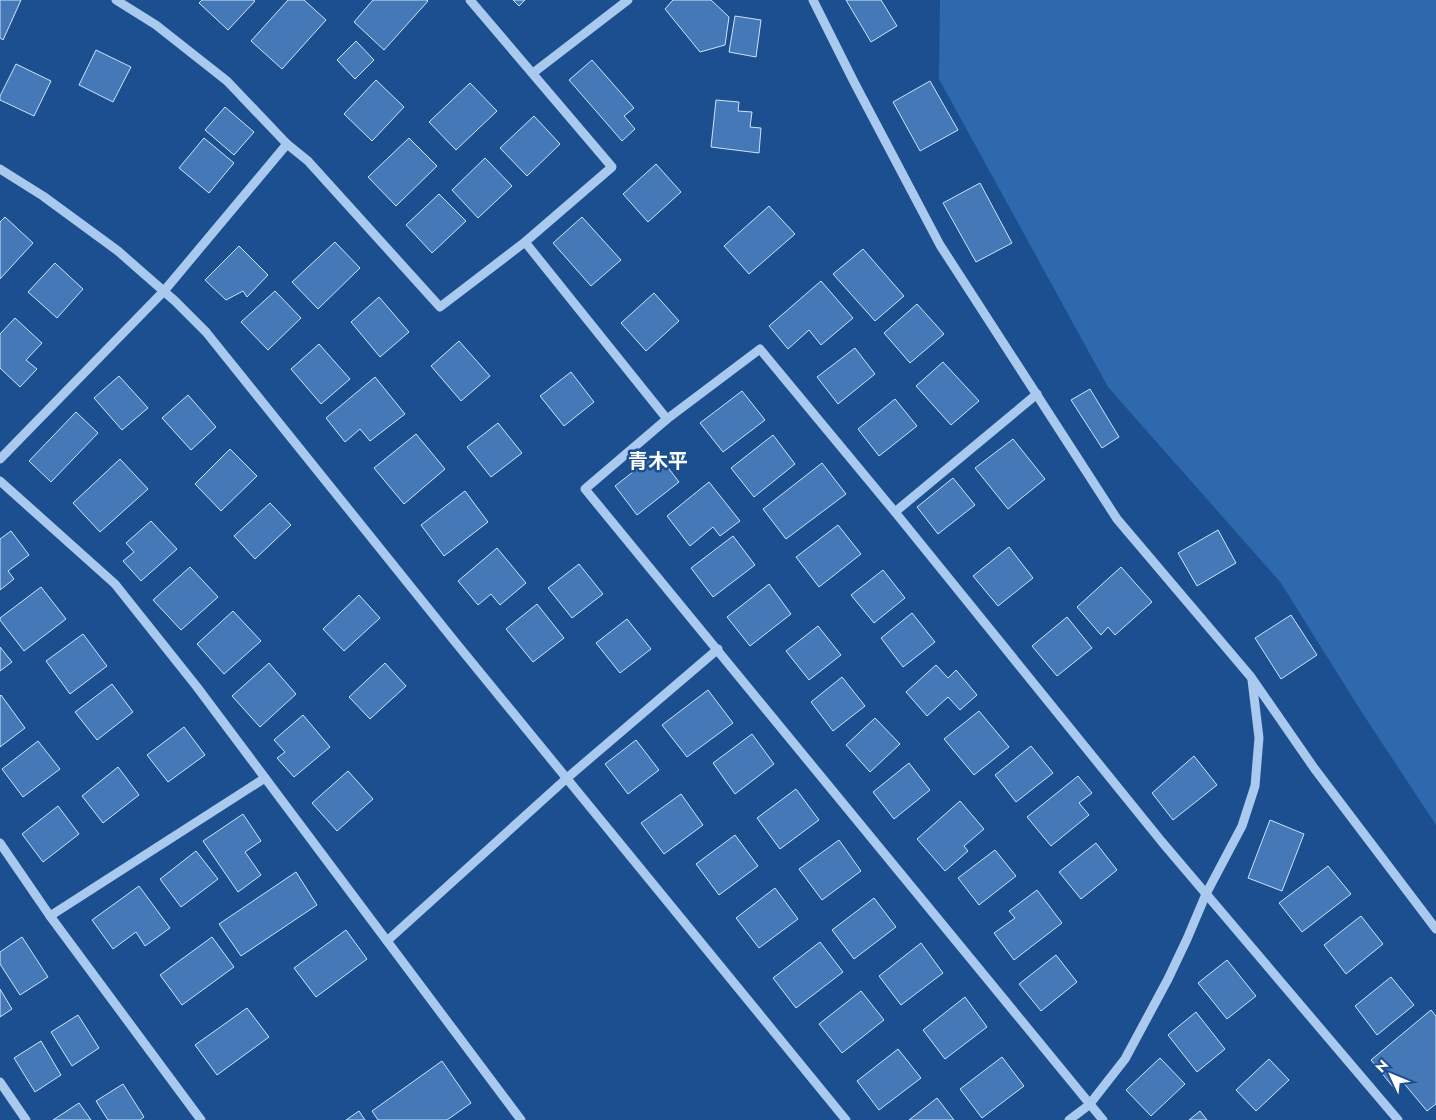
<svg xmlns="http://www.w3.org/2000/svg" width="1436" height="1120" font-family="Jost,'Noto Sans JP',sans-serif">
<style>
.green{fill:#2e69ad}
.building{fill:#4478b7;stroke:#cfe3fa}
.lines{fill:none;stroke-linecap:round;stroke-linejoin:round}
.minor{stroke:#a9c9ee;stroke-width:9}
.labels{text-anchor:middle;stroke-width:5;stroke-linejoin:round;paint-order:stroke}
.quarter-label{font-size:20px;font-weight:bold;fill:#fff;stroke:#1b4f8f}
</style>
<rect width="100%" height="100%" fill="#1b4f8f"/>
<path class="green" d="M940,0h496v825l-75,-114 -80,-128 -173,-196 -169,-308z"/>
<g class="building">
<path d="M0,0h21l-18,40 -3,-2z"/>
<path d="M202,0h51l2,1 -27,29 -29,-27z"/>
<path d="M288,0h16l22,20 -44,49 -31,-28z"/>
<path d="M373,0h54l1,1 -44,49 -30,-28z"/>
<path d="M513,0h12l-6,6z"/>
<path d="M673,0h38l18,17 -4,28 -25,7 -35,-43z"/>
<path d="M846,0h35l16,26 -26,16z"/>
<path d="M735,16l26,4 -5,37 -27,-5z"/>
<path d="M356,41l18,19 -19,19 -18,-19z"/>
<path d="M96,50l35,17 -18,35 -34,-17z"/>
<path d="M592,60l42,48 -10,8 11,13 -13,12 -53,-61z"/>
<path d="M16,64l35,17 -17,35 -34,-16v-4z"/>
<path d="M376,80l28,27 -32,34 -28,-27z"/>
<path d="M930,81l28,49 -38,21 -27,-49z"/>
<path d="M470,83l27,28 -41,39 -27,-28z"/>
<path d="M716,100l23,2 -1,9 14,1 -2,15 11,1 -2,25 -48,-6z"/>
<path d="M225,107l29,25 -20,23 -29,-25z"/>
<path d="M534,116l26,28 -33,32 -27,-28z"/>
<path d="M204,138l30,25 -25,30 -30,-25z"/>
<path d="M409,138l28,28 -41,40 -28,-29z"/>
<path d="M485,158l27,28 -34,32 -26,-28z"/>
<path d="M656,164l25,28 -33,30 -25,-28z"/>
<path d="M980,183l32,60 -36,19 -33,-59z"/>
<path d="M439,194l27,27 -34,32 -26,-28z"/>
<path d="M769,206l26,28 -46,40 -25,-28z"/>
<path d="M5,217l28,26 -33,36v-57z"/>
<path d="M582,217l39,43 -30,26 -38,-43z"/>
<path d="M335,242l25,26 -42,41 -26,-27z"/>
<path d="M239,246l29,29 -21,22 -4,-6 -17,9 -21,-20z"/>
<path d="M863,249l41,47 -29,25 -42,-47z"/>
<path d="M55,263l28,26 -26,29 -29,-26z"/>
<path d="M821,281l32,37 -32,27 -12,-15 -21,19 -19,-23z"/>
<path d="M275,291l26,27 -33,32 -27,-28z"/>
<path d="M654,293l25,28 -33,30 -25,-28z"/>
<path d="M379,297l30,35 -29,25 -29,-35z"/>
<path d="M917,304l27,30 -34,29 -26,-30z"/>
<path d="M15,318l27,25 -16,17 11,9 -17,18 -20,-19v-34z"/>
<path d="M459,341l31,35 -29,25 -30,-35z"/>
<path d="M319,344l31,35 -29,25 -30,-35z"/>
<path d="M855,348l20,26 -37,30 -21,-27z"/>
<path d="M943,362l36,39 -28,24 -35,-39z"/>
<path d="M571,372l23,30 -30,24 -24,-30z"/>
<path d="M119,376l29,32 -26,22 -28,-32z"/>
<path d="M375,377l30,37 -35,27 -10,-12 -15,13 -19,-24z"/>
<path d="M1090,389l29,48 -17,11 -31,-48z"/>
<path d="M742,391l23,29 -42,32 -23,-29z"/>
<path d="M188,395l28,32 -25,23 -29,-32z"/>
<path d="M895,399l22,27 -38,30 -21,-27z"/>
<path d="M76,412l22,21 -47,49 -22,-21z"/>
<path d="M498,423l24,30 -31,24 -24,-30z"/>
<path d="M416,434l29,35 -41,35 -30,-36z"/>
<path d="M773,435l22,29 -41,33 -23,-29z"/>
<path d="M1013,439l32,40 -37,30 -33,-41z"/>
<path d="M230,449l27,27 -36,35 -26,-27z"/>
<path d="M657,453l22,29 -42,33 -22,-29z"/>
<path d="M120,459l28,30 -48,43 -27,-29z"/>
<path d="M822,463l24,31 -60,45 -23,-30z"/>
<path d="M953,478l22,27 -37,29 -21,-27z"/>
<path d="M709,482l31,39 -20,15 -7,-9 -23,19 -23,-30z"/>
<path d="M465,491l23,31 -44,34 -23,-31z"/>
<path d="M270,503l21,22 -36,34 -21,-23z"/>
<path d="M151,521l26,28 -36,32 -18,-20 11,-9 -8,-9z"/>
<path d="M838,525l23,29 -42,33 -23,-30z"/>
<path d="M1218,530l18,33 -39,23 -19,-33z"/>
<path d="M11,531l18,24 -21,16 6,8 -14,11v-51z"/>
<path d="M733,536l22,29 -42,32 -22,-29z"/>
<path d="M1009,547l24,31 -35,28 -25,-30z"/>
<path d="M497,548l29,35 -26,22 -9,-11 -13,11 -20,-24z"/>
<path d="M579,564l24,30 -31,24 -24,-30z"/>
<path d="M190,567l28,30 -37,33 -28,-30z"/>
<path d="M1121,567l31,35 -37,33 -7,-8 -7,8 -24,-28z"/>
<path d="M883,570l22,28 -31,25 -23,-28z"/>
<path d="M769,584l22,30 -41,32 -23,-29z"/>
<path d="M41,587l25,32 -42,32 -24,-31v-2z"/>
<path d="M359,595l21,23 -36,33 -21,-22z"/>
<path d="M537,604l27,34 -31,24 -27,-33z"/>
<path d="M233,611l28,30 -37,33 -27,-30z"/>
<path d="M912,613l23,29 -32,25 -22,-29z"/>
<path d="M1291,615l26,40 -36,24 -26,-41z"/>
<path d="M1067,617l25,31 -35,28 -25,-30z"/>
<path d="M627,619l24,30 -31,24 -24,-30z"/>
<path d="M818,626l23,29 -32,25 -23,-29z"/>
<path d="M83,634l24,32 -37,28 -24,-33z"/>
<path d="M0,647l12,15 -12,9z"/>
<path d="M269,663l27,31 -36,33 -28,-31z"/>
<path d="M385,663l21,23 -36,33 -21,-22z"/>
<path d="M936,665l12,13 8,-8 21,25 -17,15 -12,-13 -21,19 -21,-24z"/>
<path d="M842,677l23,29 -32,25 -22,-29z"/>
<path d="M112,684l21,28 -36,28 -22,-28z"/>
<path d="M708,690l25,33 -46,34 -25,-32z"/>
<path d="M1,695l24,33 -25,19v-51z"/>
<path d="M979,711l30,36 -35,28 -30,-36z"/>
<path d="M303,715l27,32 -36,30 -17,-19 8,-6 -11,-12z"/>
<path d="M875,718l25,26 -30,28 -24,-27z"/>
<path d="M184,727l21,28 -37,27 -21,-27z"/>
<path d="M752,734l22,30 -39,30 -22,-31z"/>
<path d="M636,740l23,30 -31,24 -23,-30z"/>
<path d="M38,741l22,28 -37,28 -21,-28z"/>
<path d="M1031,746l22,27 -37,29 -21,-27z"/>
<path d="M1194,756l23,29 -44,35 -21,-27z"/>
<path d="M909,763l21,27 -36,29 -21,-27z"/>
<path d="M118,767l21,28 -36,28 -21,-27z"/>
<path d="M348,771l25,28 -36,32 -25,-28z"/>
<path d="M1078,776l14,17 -13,10 10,12 -38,31 -24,-29z"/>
<path d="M796,789l23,31 -39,29 -23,-31z"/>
<path d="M681,794l22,31 -39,29 -23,-31z"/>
<path d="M960,801l24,28 -20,17 4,5 -23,20 -28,-32z"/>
<path d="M58,806l21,28 -36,28 -21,-28z"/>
<path d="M243,814l18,27 -16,11 16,23 -23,17 -35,-51z"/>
<path d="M1270,820l34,14 -22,57 -34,-13z"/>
<path d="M735,835l23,31 -39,29 -23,-31z"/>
<path d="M839,840l22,31 -39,29 -23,-31z"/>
<path d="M1096,843l21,27 -36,29 -22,-27z"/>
<path d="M995,850l21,26 -37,29 -21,-27z"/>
<path d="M196,851l22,28 -37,28 -21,-28z"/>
<path d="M1328,866l23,28 -49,38 -23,-29z"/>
<path d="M296,872l21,33 -76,51 -22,-32z"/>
<path d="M139,886l31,42 -25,18 -9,-14 -23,17 -21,-29z"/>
<path d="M775,888l23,31 -39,29 -23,-30z"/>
<path d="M1037,890l25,33 -48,37 -20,-27 21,-15 -6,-7z"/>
<path d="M874,898l22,29 -42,32 -22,-29z"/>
<path d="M1361,916l22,28 -37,30 -22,-29z"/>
<path d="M346,930l21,29 -51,38 -22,-29z"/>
<path d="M22,937l26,40 -28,18 -20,-31v-12z"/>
<path d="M212,937l22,30 -52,38 -22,-30z"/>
<path d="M820,942l23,30 -47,36 -23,-30z"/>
<path d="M921,943l22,30 -42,32 -22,-29z"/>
<path d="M1056,955l21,27 -36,29 -22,-27z"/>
<path d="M1227,960l29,36 -29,23 -29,-36z"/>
<path d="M1391,977l23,28 -37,30 -22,-29z"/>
<path d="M0,989l12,20 -12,8z"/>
<path d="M861,991l23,29 -42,33 -23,-29z"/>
<path d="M965,997l22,30 -42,32 -22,-29z"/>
<path d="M247,1008l22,29 -52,38 -22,-30z"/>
<path d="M1431,1010l5,6v88l-9,7 -25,-30 -8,7 -23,-28z"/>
<path d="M1196,1012l29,37 -28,23 -29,-37z"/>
<path d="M78,1015l21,33 -27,18 -21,-34z"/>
<path d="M41,1041l20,34 -26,17 -21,-34z"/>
<path d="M898,1049l23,29 -42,32 -22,-29z"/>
<path d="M1002,1057l22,29 -42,32 -22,-29z"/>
<path d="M1160,1058l25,26 -34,32 -25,-26z"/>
<path d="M1269,1059l20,21 -33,31 -20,-21z"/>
<path d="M442,1061l29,42 -24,17h-69l-6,-9z"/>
<path d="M123,1084l21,33 -4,3h-32l-12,-19z"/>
<path d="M937,1098l17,22h-45z"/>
<path d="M79,1103l12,17h-38z"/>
<path d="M359,1111l6,9h-19z"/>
<path d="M1200,1111l7,9h-18z"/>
</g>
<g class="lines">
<g class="minor">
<path d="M116,0l40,25 71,56 60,63 21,17 132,146 85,-65 87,-75 -142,-167"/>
<path d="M813,0l41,82 86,163 177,274 134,158 63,91 122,161"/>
<path d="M533,73l95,-73"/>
<path d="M0,169l43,27 75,55 57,50 31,31 250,311 390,477"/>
<path d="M525,242l142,177"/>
<path d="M0,459l164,-168 123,-147"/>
<path d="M0,481l115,103 82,103 324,433"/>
<path d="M895,512l142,-118"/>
<path d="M0,843l50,73 151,204"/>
<path d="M50,916l215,-138"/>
<path d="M387,941l180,-163 151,-129"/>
<path d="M0,1082l26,38"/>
<path d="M1069,1120l20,-15 36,-46 43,-80 19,-40 19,-45 36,-68 13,-40 4,-48 -7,-58"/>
<path d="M1103,1120l-518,-631 82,-70 93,-70 135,163 267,330 236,278"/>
</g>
</g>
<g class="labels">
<g class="quarter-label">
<text x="658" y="468">青木平</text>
</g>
</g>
<g transform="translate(1391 1075) rotate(314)" stroke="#1b4f8f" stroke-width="4" paint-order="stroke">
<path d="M0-4L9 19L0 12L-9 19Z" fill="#ffffff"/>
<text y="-8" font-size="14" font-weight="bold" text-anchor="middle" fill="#ffffff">N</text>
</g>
</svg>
